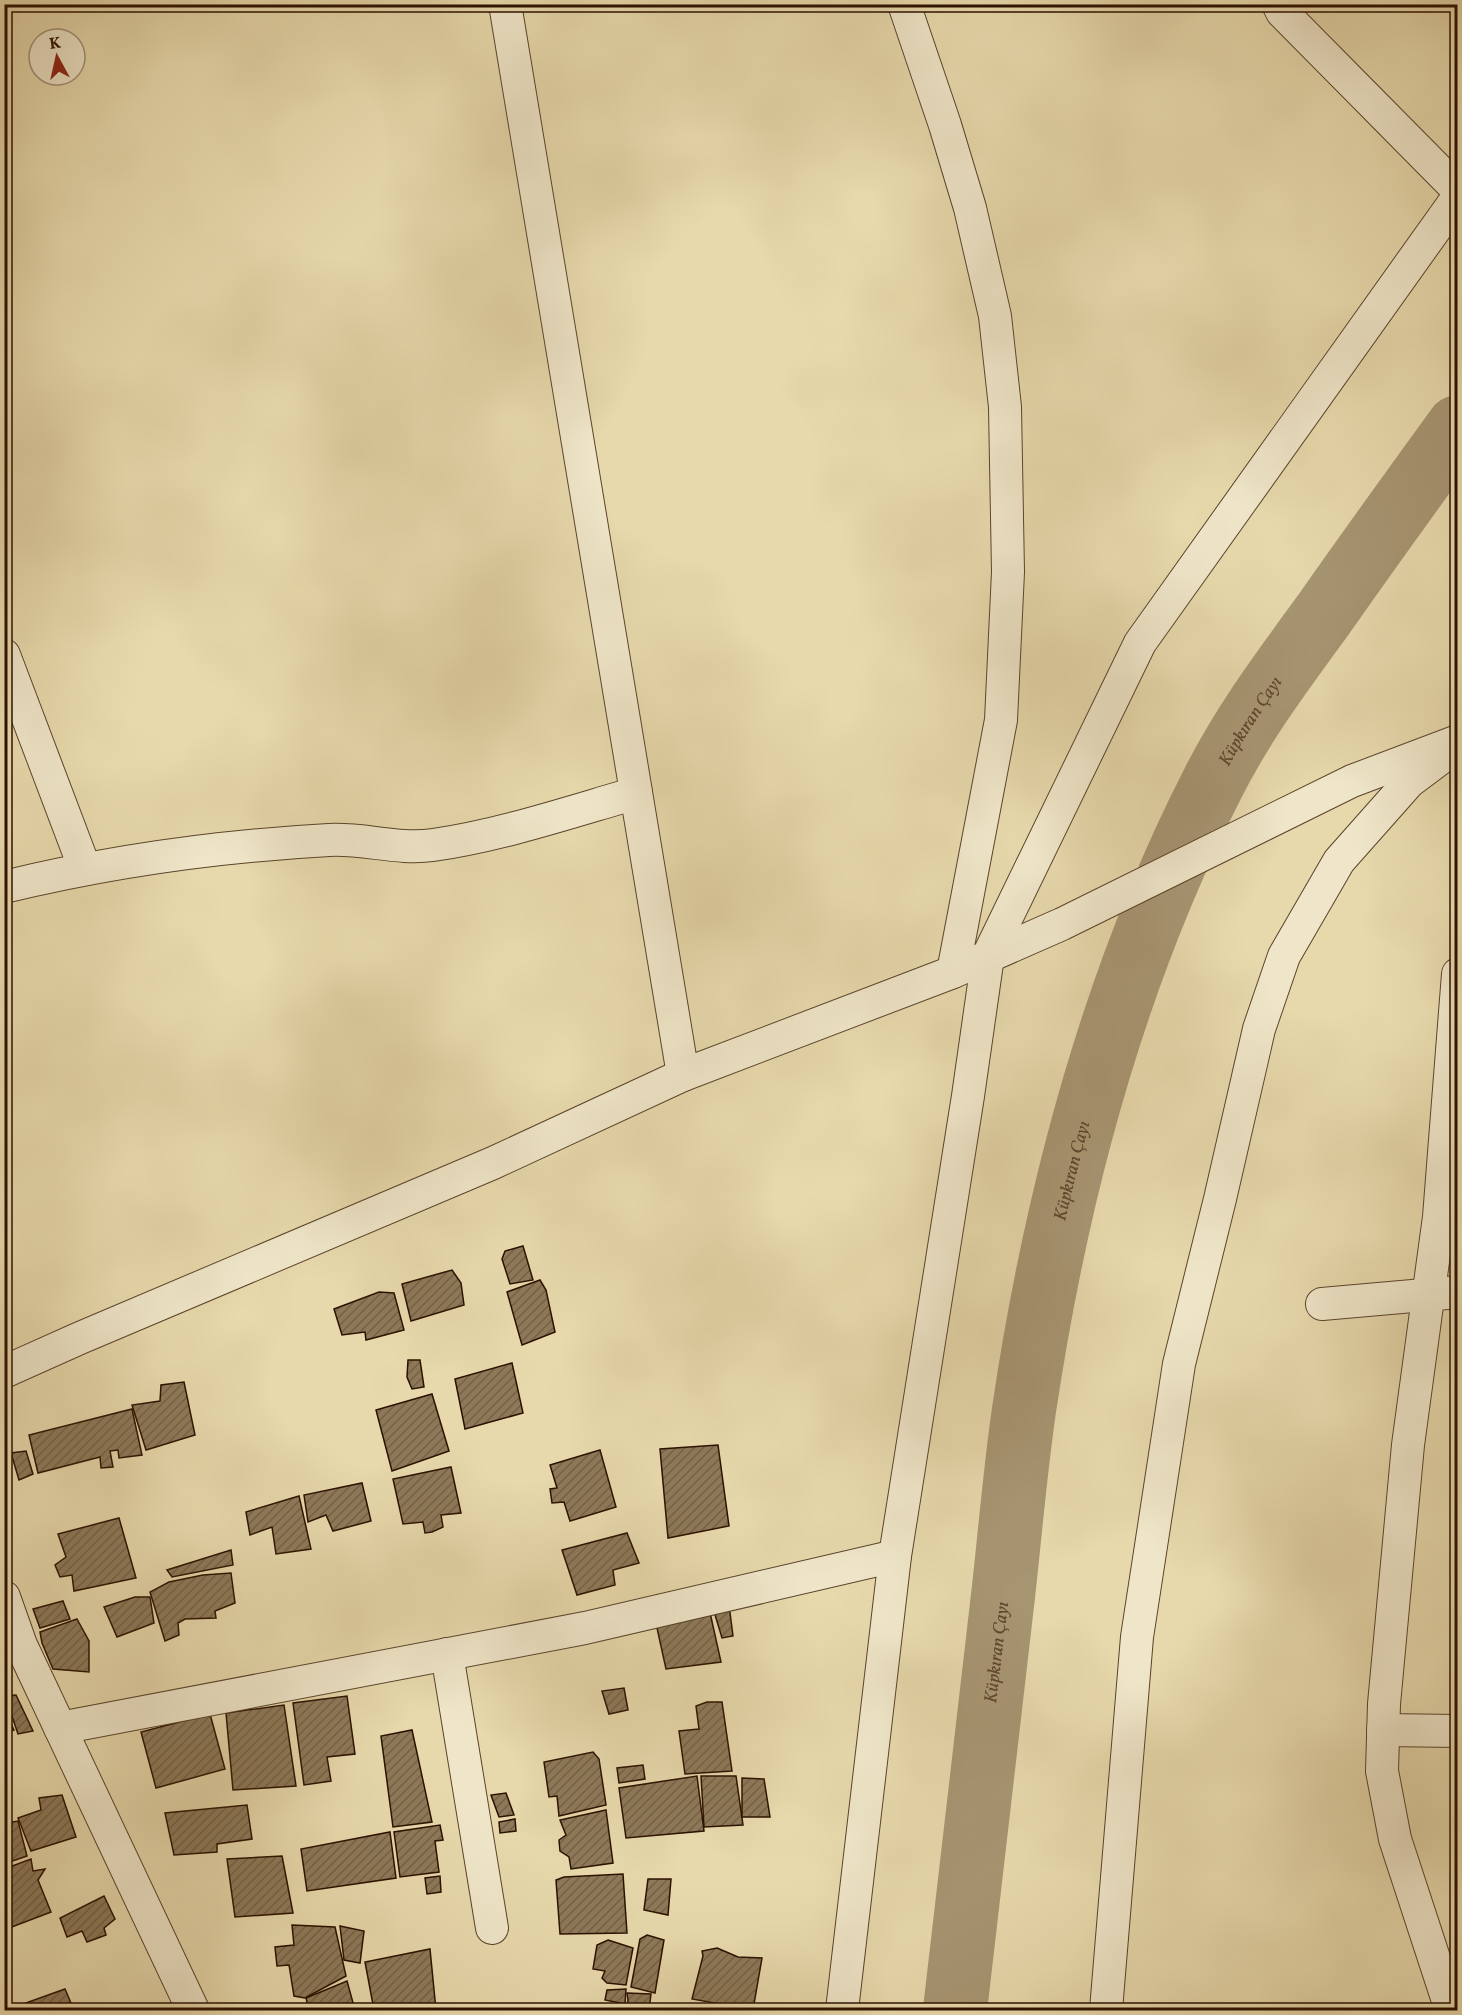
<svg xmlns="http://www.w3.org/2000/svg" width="1462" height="2015" font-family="Vollkorn,serif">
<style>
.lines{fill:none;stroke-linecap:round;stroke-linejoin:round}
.river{stroke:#a79572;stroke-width:64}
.building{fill:url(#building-hatch);stroke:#2c1100;stroke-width:1.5}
.minor-casing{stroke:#5b432b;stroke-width:34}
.minor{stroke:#efe6c9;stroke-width:32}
.labels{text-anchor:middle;stroke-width:4.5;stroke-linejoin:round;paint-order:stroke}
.water-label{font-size:18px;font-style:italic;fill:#5d462e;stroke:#efe6c9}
</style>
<defs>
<pattern id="building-hatch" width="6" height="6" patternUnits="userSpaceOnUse" patternTransform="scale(1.5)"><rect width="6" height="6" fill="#8d7959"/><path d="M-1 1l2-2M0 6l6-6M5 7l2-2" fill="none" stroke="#736247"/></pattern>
</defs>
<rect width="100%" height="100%" fill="#e7d9ac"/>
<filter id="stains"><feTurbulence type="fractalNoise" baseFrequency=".00333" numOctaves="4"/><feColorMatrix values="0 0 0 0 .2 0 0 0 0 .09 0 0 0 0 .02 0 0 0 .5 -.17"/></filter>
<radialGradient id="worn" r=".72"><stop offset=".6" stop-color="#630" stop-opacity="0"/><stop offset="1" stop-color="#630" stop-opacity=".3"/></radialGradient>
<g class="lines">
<path class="river" id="s1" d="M955,2010c15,-138 31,-276 48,-414 7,-62 12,-124 21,-186 32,-215 89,-431 188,-625 31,-62 71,-115 112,-171 44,-63 89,-125 134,-187"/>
</g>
<g class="building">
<path d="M523,1246l10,34 -23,4 -8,-25 3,-8z"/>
<path d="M452,1270l9,13 3,22 -53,16 -9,-37z"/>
<path d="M540,1280l6,10 9,42 -33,13 -15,-53z"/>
<path d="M379,1292l15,1 10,37 -38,10 -1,-8 -23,3 -8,-26z"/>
<path d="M408,1360h12l4,27 -12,2 -5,-12z"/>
<path d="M512,1363l11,50 -58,16 -10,-50z"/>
<path d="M184,1382l11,53 -49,15 -14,-45 28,-4 1,-16z"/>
<path d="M432,1394l17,57 -57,20 -16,-61z"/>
<path d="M132,1409l10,46 -23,3 -1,-8 -8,1 3,16 -12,1 -1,-11 -62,16 -9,-38z"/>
<path d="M718,1445l11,81 -61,12 -8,-89z"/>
<path d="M600,1450l16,57 -46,14 -6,-19 -12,1 -2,-14 7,-1 -7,-23z"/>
<path d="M26,1451l7,23 -14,6 -8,-27z"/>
<path d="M451,1467l10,46 -20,2 2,12 -11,5 -7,1 -2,-11 -20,2 -10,-45z"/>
<path d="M362,1483l9,38 -38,10 -7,-16 -18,7 -4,-27z"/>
<path d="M299,1496l12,53 -35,5 -4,-27 -22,8 -4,-23z"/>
<path d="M119,1518l17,60 -62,13 -2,-16 -12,2 -5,-12 11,-8 -8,-23z"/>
<path d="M627,1533l12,30 -26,7 2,15 -38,10 -15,-45z"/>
<path d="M231,1550l2,15 -61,12 -5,-7z"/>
<path d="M231,1573l4,30 -20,8 1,7 -31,1 -7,4 1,12 -14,6 -15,-49 19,-10 34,-7z"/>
<path d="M135,1597h15l4,26 -37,14 -13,-30z"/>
<path d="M63,1601l7,18 -30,9 -7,-19z"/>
<path d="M729,1605l4,31 -11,2 -9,-30z"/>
<path d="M709,1608l12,54 -55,7 -9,-41z"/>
<path d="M77,1619l12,22v31l-36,-3 -11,-26 -2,-11z"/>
<path d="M624,1688l4,22 -19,4 -7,-23z"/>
<path d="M16,1695l17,36 -15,3 -13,-38z"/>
<path d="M347,1696l8,58 -28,3 4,24 -27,4 -11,-82z"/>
<path d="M707,1702h15l10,69 -47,3 -6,-43 20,-2 -3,-23z"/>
<path d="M284,1705l12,81 -63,4 -7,-77z"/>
<path d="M4,1709l10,21 -10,4z"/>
<path d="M210,1714l15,55 -69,19 -15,-56z"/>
<path d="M412,1730l20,92 -39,5 -12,-91z"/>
<path d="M593,1752l6,7 7,46 -47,11 -2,-20 -8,1 -5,-35z"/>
<path d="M643,1765l2,14 -26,4 -2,-15z"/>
<path d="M697,1776l7,55 -78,7 -7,-50z"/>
<path d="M701,1776h35l7,49 -39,2z"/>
<path d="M742,1778l22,1 6,38h-28z"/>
<path d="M506,1793l8,22 -15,2 -8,-22z"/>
<path d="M62,1795l14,42 -45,14 -13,-33 23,-8 -2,-12z"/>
<path d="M247,1805l5,34 -35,5v8l-43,3 -9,-42z"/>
<path d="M606,1810l7,53 -42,6 -2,-12 -9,-6 -1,-11 7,-5 -6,-15z"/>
<path d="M4,1818l2,5 12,-2 9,35 -23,8z"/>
<path d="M515,1819l1,12 -16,2 -1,-11z"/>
<path d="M440,1825l3,15 -8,1 4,31 -39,5 -6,-45z"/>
<path d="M390,1832l6,46 -89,13 -6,-42z"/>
<path d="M282,1856l11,57 -58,4 -8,-58z"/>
<path d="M31,1859l2,12 12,-2 -7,11 13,32 -47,18v-61z"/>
<path d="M623,1874l4,59 -67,1 -4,-54 8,-3z"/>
<path d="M440,1876l1,16 -14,2 -2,-16z"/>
<path d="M648,1879h23l-3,36 -24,-5z"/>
<path d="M104,1896l11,23 -11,9 2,7 -19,7 -5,-11 -15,6 -7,-19z"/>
<path d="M292,1925l43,2 11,49 -41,22 -11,-2 -5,-31 -12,1 -2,-19 19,-2z"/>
<path d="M340,1926l24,5 -4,32 -16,-3z"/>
<path d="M647,1935l17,5 -9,53 -24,-6 9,-48z"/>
<path d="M608,1940l25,8 -7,37 -19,-2 -5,-5 3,-7 -12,-2 4,-24z"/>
<path d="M717,1948l21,9 24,1 -9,52 -61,-11 11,-43 -1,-5z"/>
<path d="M430,1949l6,61h-62l-9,-48z"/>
<path d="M347,1981l8,29h-46l-3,-12z"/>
<path d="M65,1989l9,21h-65v-1z"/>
<path d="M626,1989l-1,15 -20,-4 2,-10z"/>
<path d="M627,1993l24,1 -2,16h-23l2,-10z"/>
</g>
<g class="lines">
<g class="minor-casing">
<g id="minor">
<path d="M505,4l178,1071"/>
<path d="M904,4l41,121 25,83 25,108 10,91 3,165 -7,148 -48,252"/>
<path d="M1278,4l4,8 176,178"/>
<path d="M4,655l81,214"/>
<path d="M4,887c107,-26 216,-41 325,-47 35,-2 69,10 104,5 69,-10 137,-33 203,-52"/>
<path d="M1322,1304l136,-12"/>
<path d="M4,1372l76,-34 413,-175 190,-88 270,-103 109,-48 290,-143 106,-40"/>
<path d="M4,1597l17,48 172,365"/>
<path d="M447,1654l45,274"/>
<path d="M60,1728l525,-100 310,-72"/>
<path d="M1383,1730l75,1"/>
<path d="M842,2010l53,-454 73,-460 20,-140 152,-313 318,-446"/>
<path d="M1106,2010l31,-373 42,-273 41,-165 39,-170 25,-73 55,-95 70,-79 32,-24"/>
<path d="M1451,2010l-56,-171 -13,-68 2,-67 24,-259 31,-228 19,-243"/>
</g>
</g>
<use href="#minor" class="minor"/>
</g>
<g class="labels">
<g class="water-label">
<text dy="6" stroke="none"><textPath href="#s1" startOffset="1334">Küpkıran Çayı</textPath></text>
<text dy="6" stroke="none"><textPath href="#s1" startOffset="848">Küpkıran Çayı</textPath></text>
<text dy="6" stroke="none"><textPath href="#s1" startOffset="360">Küpkıran Çayı</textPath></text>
</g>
</g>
<rect width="1462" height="2015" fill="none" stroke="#e7d9ac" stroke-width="24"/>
<rect x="6" y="6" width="1450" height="2003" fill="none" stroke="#2c1100" stroke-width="3"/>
<rect x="12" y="12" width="1438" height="1991" fill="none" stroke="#2c1100" stroke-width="1.5"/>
<g transform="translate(57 57) rotate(352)"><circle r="28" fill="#efe6c9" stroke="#a19179" stroke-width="1.5"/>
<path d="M0-4.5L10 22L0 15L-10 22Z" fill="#8f2418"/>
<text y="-9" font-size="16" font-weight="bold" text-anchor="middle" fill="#2c1100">K</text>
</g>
<rect width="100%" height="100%" filter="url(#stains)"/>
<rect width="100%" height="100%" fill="url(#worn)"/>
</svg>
